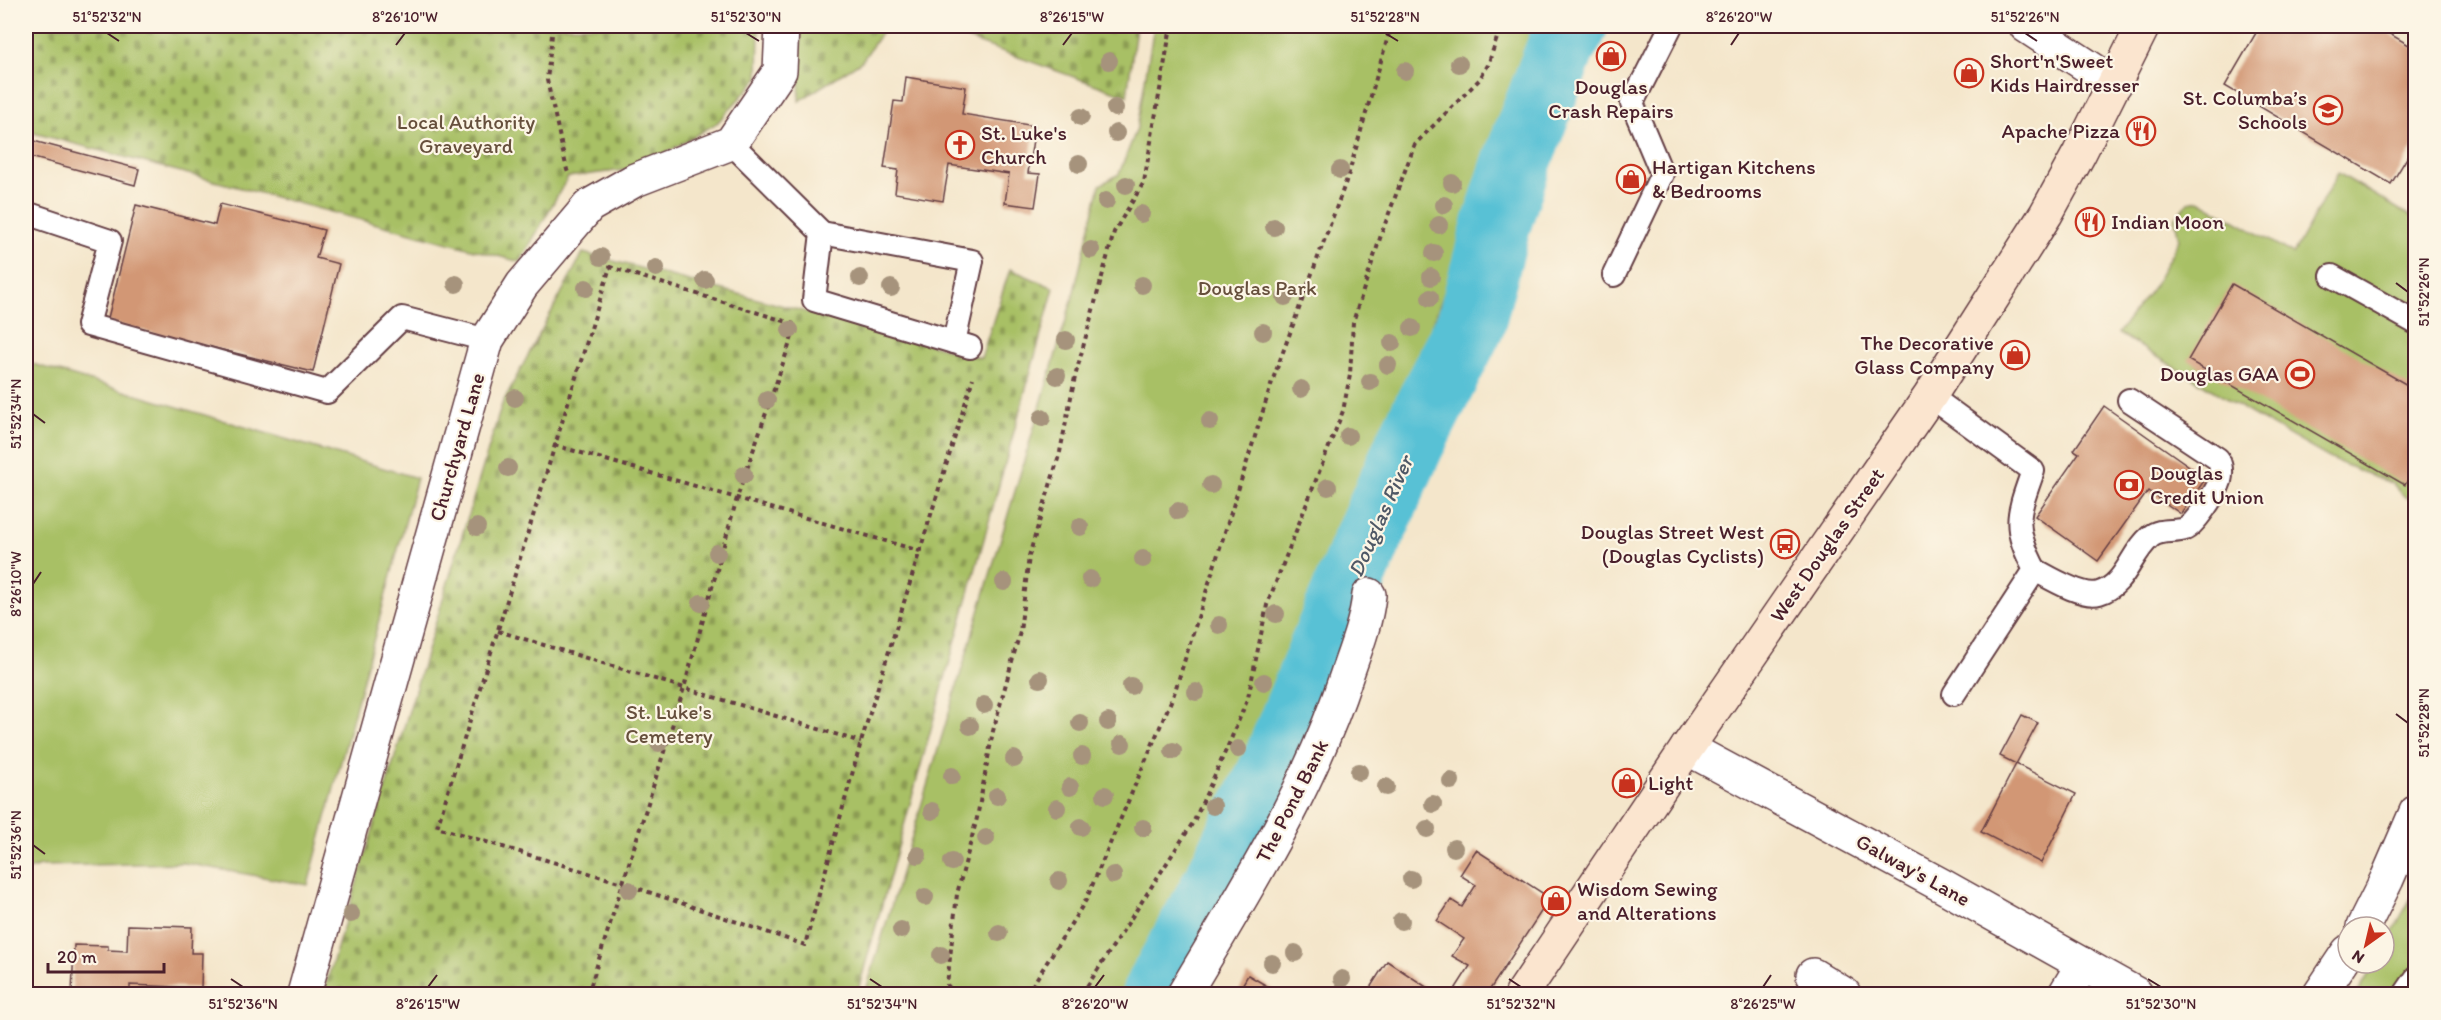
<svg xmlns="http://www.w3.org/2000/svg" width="2441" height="1020" font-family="Itim,sans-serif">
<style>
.green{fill:#a8c065;stroke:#797048;stroke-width:1.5}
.cemetery{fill:url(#cemetery-stones);stroke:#797048;stroke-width:1.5}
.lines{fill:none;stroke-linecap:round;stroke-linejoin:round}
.river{stroke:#58c1d5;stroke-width:69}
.building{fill:#d29775}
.service-casing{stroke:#643d43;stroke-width:26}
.minor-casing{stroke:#643d43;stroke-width:36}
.secondary-casing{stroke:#643d43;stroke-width:36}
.path{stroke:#643d43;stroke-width:4;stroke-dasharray:4.5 4.5;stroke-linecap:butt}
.service{stroke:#fff;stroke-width:22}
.minor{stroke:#fff;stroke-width:33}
.secondary{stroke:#fbe5cf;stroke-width:33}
.tree{fill:#a6937c}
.ticks{fill:none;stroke:#4a1f2b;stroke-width:2}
.labels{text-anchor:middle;stroke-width:4.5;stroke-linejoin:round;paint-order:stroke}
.poi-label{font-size:21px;fill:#4a1f2b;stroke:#fcf5e5;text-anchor:start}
.park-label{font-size:21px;fill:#664f3c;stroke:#fcf5e5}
.street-label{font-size:21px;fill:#4a1f2b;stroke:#fcf5e5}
.water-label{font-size:22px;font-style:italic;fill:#4f5866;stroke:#fcf5e5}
.neatline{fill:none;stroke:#4a1f2b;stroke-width:2}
.ticks-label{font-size:15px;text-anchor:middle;fill:#4a1f2b}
</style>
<defs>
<pattern id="cemetery-stones" width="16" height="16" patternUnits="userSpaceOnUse" patternTransform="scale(1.5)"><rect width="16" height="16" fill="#a8c065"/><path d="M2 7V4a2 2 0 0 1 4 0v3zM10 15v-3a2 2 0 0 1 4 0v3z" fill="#8b9b53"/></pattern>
</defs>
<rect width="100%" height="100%" fill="#fcf5e5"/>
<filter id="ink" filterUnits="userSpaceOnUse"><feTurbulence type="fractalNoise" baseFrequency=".0167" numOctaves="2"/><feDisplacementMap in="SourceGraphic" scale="12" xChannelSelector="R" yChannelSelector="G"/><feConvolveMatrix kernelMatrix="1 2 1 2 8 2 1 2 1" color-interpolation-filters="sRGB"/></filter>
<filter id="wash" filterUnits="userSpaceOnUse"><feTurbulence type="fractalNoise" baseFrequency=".008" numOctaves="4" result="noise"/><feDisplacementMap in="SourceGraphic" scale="24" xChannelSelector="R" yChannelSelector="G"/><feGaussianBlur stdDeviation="1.35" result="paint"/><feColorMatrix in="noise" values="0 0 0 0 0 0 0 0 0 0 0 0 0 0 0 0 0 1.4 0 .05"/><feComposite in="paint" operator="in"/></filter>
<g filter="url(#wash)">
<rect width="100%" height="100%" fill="#f4e6cb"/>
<g class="green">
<path d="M1154,26h414l-103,211 -220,591 -87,166h-293l207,-694 28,-115 19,-11 18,-46z"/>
<path d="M2338,173l77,46v284l-13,-9 -9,-10 -62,-25 -79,-45 -134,-81 36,-47 25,-46 -4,-21 13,-17 11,-2 94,54z"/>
<path d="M26,362l391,116 -109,407 -124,-22 -144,3 -14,5z"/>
<path d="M2415,891v103h-58l18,-31h9v-16z"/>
</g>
<g class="cemetery">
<path d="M26,26h733l-1,52 -41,45 -77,45 -72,9 -48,85 -494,-131z"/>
<path d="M801,26h85l-24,35 -63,40z"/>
<path d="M886,26h250l-9,70 -162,-58z"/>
<path d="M583,253l398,105 29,-89 44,19 -197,706h-534l179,-590z"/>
</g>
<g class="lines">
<path class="river" d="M1156,994l55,-99 66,-133 89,-219 44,-99 61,-121 26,-100 20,-61 44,-115 12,-21"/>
</g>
<g id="blocks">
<g class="building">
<path d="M2260,26h116l40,23v94l-25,41 -166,-98z"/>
<path d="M906,77l60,10 -4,27 73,12 -7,47 12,1 -5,33 -30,-4 4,-29 -60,-9 -6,36 -48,-8 3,-23 -14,-2 10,-67 9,1z"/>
<path d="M26,139l113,30 -4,16 -109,-29z"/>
<path d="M220,204l104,26 -8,28 23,6 -26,108 -206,-50 29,-117 79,20z"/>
<path d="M2232,284l184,106v76l-11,19 -217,-125z"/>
<path d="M2104,406l102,72 -25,36 -33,-23 -50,70 -63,-45 44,-63 -5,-3z"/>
<path d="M2022,715l16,8 -22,41 -16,-8z"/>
<path d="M2016,764l60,30 -35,69 -60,-31z"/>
<path d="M1476,850l74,48 -63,96h-35l18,-28 -18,-10 12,-17 -27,-18 14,-21 11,7 14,-22 -16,-10z"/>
<path d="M128,925l64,2 -1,26h11l-1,35 -71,-3v9h-58l2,-49 34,1v4l19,1z"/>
<path d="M1387,961l50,33h-71z"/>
<path d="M1248,975l33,19h-44z"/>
</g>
</g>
</g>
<g filter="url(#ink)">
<use href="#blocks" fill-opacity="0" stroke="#643d43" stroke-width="1.5"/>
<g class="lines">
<g class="service-casing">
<g id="service">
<path d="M731,143l91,90 -8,67 156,47"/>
<path d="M26,213l84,28 -22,84 239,67 75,-74 85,22"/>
<path d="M822,233l150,28 -18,81"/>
<path d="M1614,275l48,-101 -30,-71 39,-77"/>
<path d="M2332,276l84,47"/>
<path d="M1930,396l103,75c-16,45 -21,55 2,99l-81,124"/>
<path d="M2035,570c15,8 47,28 64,23 27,-8 31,-39 51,-56 10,-9 24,-4 35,-8 9,-3 32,-38 35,-48 2,-8 2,-14 -2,-22l-89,-59"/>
<path d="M2405,994l11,-16"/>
</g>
</g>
<g class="minor-casing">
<g id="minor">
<path d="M2026,26l89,58"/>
<path d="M1687,748l256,138 193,108"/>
<path d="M2363,927l24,-48 29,-67"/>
<path d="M1813,975l31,19"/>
<path d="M304,994l183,-654 35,-55 67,-79 46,-26 96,-37 49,-72 2,-45"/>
<path d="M1184,994c61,-103 126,-205 163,-320 9,-26 19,-51 22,-79"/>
<path d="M2065,994l18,-30"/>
<path d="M2320,994l28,-42"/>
</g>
</g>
<g class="secondary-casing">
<path id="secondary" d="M1522,994l165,-246 243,-352 116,-182 33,-60 64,-128"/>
</g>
<g class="path">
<path d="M553,26l-6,54 20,90 2,5"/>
<path d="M794,324l-184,-57 -173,560 185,56 183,62 56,-203 112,-364"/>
<path d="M554,445l366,106"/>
<path d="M498,631l363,111"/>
<path d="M588,994l96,-306 53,-190 59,-173"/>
<path d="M956,994l-9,-9 10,-91 20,-76 16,-87 27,-99 9,-76 31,-104 15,-75 39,-145 30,-50 27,-156"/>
<path d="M1027,994l59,-94 88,-206 99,-315 75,-203 43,-150"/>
<path d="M1082,994l112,-173 37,-82 17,-41 19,-93 76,-194 7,-36 3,-53 29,-90 33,-88 64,-64 9,-15 13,-39"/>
</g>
<use href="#service" class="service"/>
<use href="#minor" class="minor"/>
<use href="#secondary" class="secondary"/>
</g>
<g class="tree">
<circle cx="1109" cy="61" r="9"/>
<circle cx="1459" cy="64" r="9"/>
<circle cx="1405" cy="71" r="9"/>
<circle cx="1115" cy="108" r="9"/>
<circle cx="1081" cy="117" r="9"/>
<circle cx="1116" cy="133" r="9"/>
<circle cx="1079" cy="164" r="9"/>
<circle cx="1340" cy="170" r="9"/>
<circle cx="1452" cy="183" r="9"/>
<circle cx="1126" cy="185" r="9"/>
<circle cx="1106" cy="201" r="9"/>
<circle cx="1444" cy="205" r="9"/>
<circle cx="1141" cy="214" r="9"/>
<circle cx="1439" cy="225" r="9"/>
<circle cx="1274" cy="227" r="9"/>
<circle cx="1091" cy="250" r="9"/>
<circle cx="1434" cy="253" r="9"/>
<circle cx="601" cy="257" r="9"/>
<circle cx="656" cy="268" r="9"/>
<circle cx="1431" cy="277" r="9"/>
<circle cx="860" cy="278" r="9"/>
<circle cx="705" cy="280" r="9"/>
<circle cx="456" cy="284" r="9"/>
<circle cx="1142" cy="285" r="9"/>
<circle cx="586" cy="288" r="9"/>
<circle cx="891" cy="288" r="9"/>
<circle cx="1285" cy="297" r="9"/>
<circle cx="1430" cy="298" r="9"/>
<circle cx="1412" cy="328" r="9"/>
<circle cx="790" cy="330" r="9"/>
<circle cx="1263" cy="332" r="9"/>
<circle cx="1066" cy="340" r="9"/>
<circle cx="1392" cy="343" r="9"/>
<circle cx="1388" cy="365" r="9"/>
<circle cx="1057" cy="376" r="9"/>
<circle cx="1370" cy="382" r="9"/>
<circle cx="1301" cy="389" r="9"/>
<circle cx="515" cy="398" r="9"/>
<circle cx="767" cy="400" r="9"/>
<circle cx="1042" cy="418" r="9"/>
<circle cx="1210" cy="421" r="9"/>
<circle cx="1348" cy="436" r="9"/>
<circle cx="508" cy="468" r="9"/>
<circle cx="744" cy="475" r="9"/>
<circle cx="1211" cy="485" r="9"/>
<circle cx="1328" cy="487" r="9"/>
<circle cx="1178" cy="511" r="9"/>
<circle cx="477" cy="527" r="9"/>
<circle cx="1080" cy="527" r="9"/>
<circle cx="717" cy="553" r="9"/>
<circle cx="1143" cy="559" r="9"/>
<circle cx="1090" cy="579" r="9"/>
<circle cx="1004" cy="582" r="9"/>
<circle cx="701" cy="603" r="9"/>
<circle cx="1276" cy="614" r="9"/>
<circle cx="1219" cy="625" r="9"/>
<circle cx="1040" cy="679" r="9"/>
<circle cx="1264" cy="682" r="9"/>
<circle cx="1131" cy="686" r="9"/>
<circle cx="1196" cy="692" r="9"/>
<circle cx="984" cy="705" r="9"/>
<circle cx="1108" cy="722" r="9"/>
<circle cx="1080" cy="723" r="9"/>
<circle cx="970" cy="726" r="9"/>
<circle cx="659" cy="743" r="9"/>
<circle cx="1122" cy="744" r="9"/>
<circle cx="1238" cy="749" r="9"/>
<circle cx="1173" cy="751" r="9"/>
<circle cx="1082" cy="756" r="9"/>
<circle cx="1014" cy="759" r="9"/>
<circle cx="1359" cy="772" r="9"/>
<circle cx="952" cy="776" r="9"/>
<circle cx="1451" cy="781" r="9"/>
<circle cx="1070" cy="787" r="9"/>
<circle cx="1386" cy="787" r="9"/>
<circle cx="1105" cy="795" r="9"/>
<circle cx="997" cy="796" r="9"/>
<circle cx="1433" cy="804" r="9"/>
<circle cx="1213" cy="806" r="9"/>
<circle cx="1057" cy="808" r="9"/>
<circle cx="932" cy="811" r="9"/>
<circle cx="1081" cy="827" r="9"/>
<circle cx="1143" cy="828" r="9"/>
<circle cx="1427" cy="829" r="9"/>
<circle cx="986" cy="838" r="9"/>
<circle cx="1454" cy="848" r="9"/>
<circle cx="918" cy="855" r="9"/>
<circle cx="952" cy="862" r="9"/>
<circle cx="1113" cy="875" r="9"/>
<circle cx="1411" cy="879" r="9"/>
<circle cx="1059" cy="881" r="9"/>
<circle cx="629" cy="890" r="9"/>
<circle cx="925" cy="897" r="9"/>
<circle cx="351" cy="914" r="9"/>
<circle cx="1401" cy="921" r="9"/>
<circle cx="901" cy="930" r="9"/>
<circle cx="999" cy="933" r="9"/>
<circle cx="1295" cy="953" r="9"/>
<circle cx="941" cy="955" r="9"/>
<circle cx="1272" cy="963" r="9"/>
<circle cx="1342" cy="979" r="9"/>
</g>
</g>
<path class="ticks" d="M107,33l12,8M746,33l13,8M1385,33l13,8M2025,33l12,8M396,45l9,-12M1063,45l9,-12M1731,45l8,-12M2396,283l12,9M33,414l12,9M33,584l8,-12M2396,714l12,9M33,845l12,9M231,979l12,8M870,979l12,8M1509,979l12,8M2148,979l13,8M428,987l9,-12M1095,987l9,-12M1763,987l8,-12"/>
<defs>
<g id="shop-ring" transform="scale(1.5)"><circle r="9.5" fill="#fcf5e5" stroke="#c8321e" stroke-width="1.5"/><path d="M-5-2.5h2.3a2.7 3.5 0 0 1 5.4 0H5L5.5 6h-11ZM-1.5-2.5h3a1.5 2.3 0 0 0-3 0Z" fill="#c8321e"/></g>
<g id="school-ring" transform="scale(1.5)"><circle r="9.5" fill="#fcf5e5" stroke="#c8321e" stroke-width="1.5"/><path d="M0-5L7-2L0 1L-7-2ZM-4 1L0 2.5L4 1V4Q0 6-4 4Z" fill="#c8321e"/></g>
<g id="restaurant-ring" transform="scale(1.5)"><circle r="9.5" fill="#fcf5e5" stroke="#c8321e" stroke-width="1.5"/><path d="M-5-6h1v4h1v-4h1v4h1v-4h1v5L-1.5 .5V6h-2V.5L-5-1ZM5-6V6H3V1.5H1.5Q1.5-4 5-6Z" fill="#c8321e"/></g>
<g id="church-ring" transform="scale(1.5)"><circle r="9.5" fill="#fcf5e5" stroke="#c8321e" stroke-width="1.5"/><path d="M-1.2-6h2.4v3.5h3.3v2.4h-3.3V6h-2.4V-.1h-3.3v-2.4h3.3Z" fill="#c8321e"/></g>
<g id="stadium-ring" transform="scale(1.5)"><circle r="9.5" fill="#fcf5e5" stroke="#c8321e" stroke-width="1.5"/><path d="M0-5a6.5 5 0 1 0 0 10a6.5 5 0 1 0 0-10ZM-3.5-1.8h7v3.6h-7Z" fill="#c8321e"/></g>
<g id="bank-ring" transform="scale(1.5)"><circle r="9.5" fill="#fcf5e5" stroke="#c8321e" stroke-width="1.5"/><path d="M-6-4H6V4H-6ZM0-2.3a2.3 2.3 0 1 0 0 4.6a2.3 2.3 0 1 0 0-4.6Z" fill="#c8321e"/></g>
<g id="bus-ring" transform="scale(1.5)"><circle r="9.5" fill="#fcf5e5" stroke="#c8321e" stroke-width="1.5"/><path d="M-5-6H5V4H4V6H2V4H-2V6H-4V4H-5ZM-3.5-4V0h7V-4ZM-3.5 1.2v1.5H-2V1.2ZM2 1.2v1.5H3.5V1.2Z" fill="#c8321e"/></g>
</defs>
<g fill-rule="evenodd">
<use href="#shop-ring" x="1611" y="56"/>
<use href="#shop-ring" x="1969" y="73"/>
<use href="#school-ring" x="2328" y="110"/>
<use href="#restaurant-ring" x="2141" y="131"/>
<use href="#church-ring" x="960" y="145"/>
<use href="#shop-ring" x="1631" y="179"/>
<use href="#restaurant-ring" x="2090" y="222"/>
<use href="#shop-ring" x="2015" y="355"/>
<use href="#stadium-ring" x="2300" y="374"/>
<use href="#bank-ring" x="2129" y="485"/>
<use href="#bus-ring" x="1785" y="544"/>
<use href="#shop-ring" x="1627" y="783"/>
<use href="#shop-ring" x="1556" y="901"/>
</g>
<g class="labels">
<g class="poi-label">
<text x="1990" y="68">Short'n'Sweet<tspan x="1990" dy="24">Kids Hairdresser</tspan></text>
<text x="1611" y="94" text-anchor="middle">Douglas<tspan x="1611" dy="24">Crash Repairs</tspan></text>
<text x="2307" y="105" text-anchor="end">St. Columba’s<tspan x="2307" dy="24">Schools</tspan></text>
<text x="2120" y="138" text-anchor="end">Apache Pizza</text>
<text x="981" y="140">St. Luke's<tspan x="981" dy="24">Church</tspan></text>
<text x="1652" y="174">Hartigan Kitchens<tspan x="1652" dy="24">&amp; Bedrooms</tspan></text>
<text x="2111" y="229">Indian Moon</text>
<text x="1994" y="350" text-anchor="end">The Decorative<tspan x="1994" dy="24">Glass Company</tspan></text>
<text x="2279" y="381" text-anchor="end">Douglas GAA</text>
<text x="2150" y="480">Douglas<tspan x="2150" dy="24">Credit Union</tspan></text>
<text x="1764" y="539" text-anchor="end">Douglas Street West<tspan x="1764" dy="24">(Douglas Cyclists)</tspan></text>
<text x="1648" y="790">Light</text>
<text x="1577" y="896">Wisdom Sewing<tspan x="1577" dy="24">and Alterations</tspan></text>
</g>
<g class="park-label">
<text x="466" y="129">Local Authority<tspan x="466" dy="24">Graveyard</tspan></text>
<text x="1257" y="295">Douglas Park</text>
<text x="669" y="719">St. Luke's<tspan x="669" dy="24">Cemetery</tspan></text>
</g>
<g class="street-label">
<text transform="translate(457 447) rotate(-74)" y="7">Churchyard Lane</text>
<text transform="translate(1827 545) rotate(-55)" y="7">West Douglas Street</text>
<text transform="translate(1292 801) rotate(-63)" y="7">The Pond Bank</text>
<text transform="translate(1913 870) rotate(29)" y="7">Galway's Lane</text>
</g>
<g class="water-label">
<text transform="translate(1380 516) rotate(-66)" y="8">Douglas River</text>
</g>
</g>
<rect width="2441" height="1020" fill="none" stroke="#fcf5e5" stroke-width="66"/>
<g transform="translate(2366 945) rotate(214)"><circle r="28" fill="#fcf5e5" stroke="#b59f9b" stroke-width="1.5"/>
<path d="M0-4.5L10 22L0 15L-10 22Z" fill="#c8321e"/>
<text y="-9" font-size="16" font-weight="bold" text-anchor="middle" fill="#4a1f2b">N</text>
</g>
<path d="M48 963v9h116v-9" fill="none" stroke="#4a1f2b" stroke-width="3"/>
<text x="57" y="963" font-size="18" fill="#4a1f2b" stroke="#fcf5e5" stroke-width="4.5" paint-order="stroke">20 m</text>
<rect x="33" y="33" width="2375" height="954" class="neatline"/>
<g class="ticks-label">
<text x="107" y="22">51°52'32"N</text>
<text x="405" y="22">8°26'10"W</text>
<text x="746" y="22">51°52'30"N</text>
<text x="1072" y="22">8°26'15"W</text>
<text x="1385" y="22">51°52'28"N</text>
<text x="1739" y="22">8°26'20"W</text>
<text x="2025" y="22">51°52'26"N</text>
<text transform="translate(2424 292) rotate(-90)" y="5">51°52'26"N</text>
<text transform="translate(16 414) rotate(-90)" y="5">51°52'34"N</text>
<text transform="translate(16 584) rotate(-90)" y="5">8°26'10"W</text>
<text transform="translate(2424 723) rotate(-90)" y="5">51°52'28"N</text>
<text transform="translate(16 845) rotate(-90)" y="5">51°52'36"N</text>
<text x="243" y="1009">51°52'36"N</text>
<text x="428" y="1009">8°26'15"W</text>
<text x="882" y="1009">51°52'34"N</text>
<text x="1095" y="1009">8°26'20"W</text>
<text x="1521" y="1009">51°52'32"N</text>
<text x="1763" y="1009">8°26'25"W</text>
<text x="2161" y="1009">51°52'30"N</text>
</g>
</svg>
